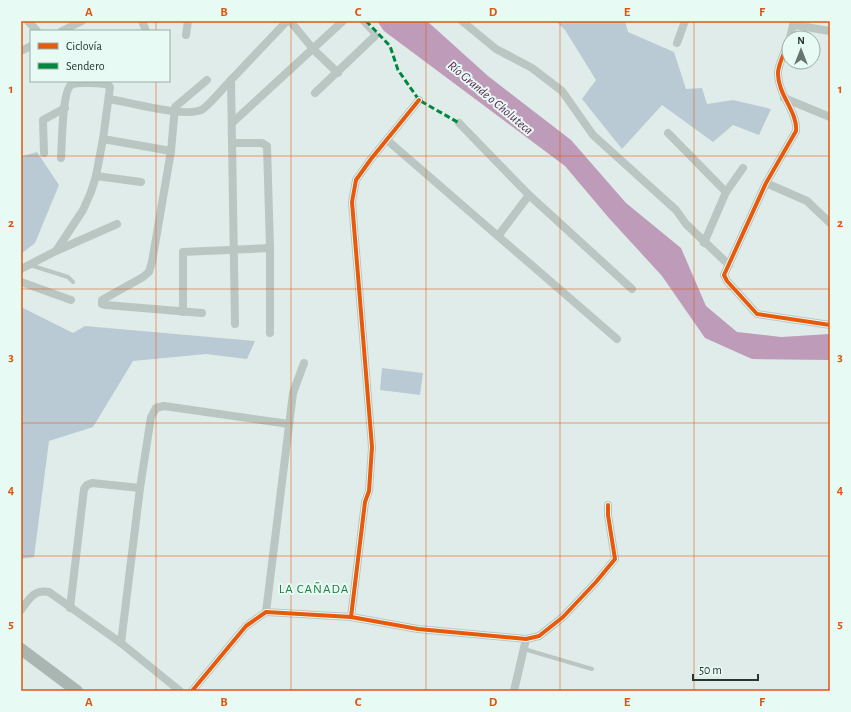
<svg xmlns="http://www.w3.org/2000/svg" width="851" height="712" font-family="'Alegreya Sans',sans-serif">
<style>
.green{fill:#bacad4}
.water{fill:#be9bb9}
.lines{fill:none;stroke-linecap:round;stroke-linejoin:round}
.lane{stroke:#b9c6c1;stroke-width:4}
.street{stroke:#b9c6c1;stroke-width:8}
.secondary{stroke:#a9b6b1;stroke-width:12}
.quiet{stroke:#00873e;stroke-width:3;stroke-dasharray:6 3;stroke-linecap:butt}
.cycleway-casing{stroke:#e7faf4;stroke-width:6}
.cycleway{stroke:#e8590c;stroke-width:4}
.grid{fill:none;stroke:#de570e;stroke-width:1;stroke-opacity:0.55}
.labels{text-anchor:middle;stroke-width:4;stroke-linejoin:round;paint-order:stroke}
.water-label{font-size:13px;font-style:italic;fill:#591b4b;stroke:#e7faf4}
.neighbourhood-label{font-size:13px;letter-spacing:1px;fill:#1d7c42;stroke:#e7faf4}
.neatline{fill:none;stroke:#de570e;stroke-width:1.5}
.grid-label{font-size:13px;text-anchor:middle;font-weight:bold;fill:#de570e}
</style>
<rect width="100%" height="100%" fill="#e0ece9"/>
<g class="green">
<path d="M556,21h69l3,11 46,20 12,37 16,-1 5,16 26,-4 38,9 -12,26 -26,-10 -20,17 -51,-37 -40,44 -40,-50 14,-19 -31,-50z"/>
<path d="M21,151l2,5 14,-4 22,33 -24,58 -14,11z"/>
<path d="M21,307l52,26 12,-7 170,15 -8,18 -41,-5 -73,7 -40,66 -44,14 -15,116 -13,2z"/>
<path d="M382,368l41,5 -3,22 -40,-5z"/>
</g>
<path class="water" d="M377,21h50l61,55 83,64 55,63 55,45 25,58 31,26 44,5 49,-3v26l-78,-1 -47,-21 -43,-62 -54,-59 -43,-51 -181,-135z"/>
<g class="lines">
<g class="lane">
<path d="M361,21l14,15"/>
<path d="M30,265l38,12 5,5"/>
<path d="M524,649l68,20"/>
</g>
<g class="street">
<path d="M28,21l9,10"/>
<path d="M142,21l4,10"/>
<path d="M290,21l24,29 24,23"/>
<path d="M462,21l34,28 36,19 30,23 31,44 83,75 10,14 43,41"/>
<path d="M794,25l36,6"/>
<path d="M62,31l20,-10"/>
<path d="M186,35l2,-14"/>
<path d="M790,38l4,-17"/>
<path d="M789,40c-3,10 -10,22 -11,32 -1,22 20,40 18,59l-30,52 -42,92 3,6 30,33 73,11"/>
<path d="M677,43l8,-22"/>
<path d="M21,51l10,-5"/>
<path d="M315,93l60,-57"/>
<path d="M784,98l46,19"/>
<path d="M109,99c19,3 80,20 94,10 10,-8 19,-20 28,-29"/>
<path d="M232,123l111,-102"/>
<path d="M459,123l70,72 103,94"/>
<path d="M668,133l58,59"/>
<path d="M103,139l68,12"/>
<path d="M387,140l230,199"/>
<path d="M233,143h29l5,3 3,102v85"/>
<path d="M44,153l-1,-33 22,-12"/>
<path d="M96,176l45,6"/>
<path d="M766,183l41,18 23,22"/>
<path d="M498,236l31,-41"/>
<path d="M704,243l22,-51 17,-24"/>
<path d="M56,251l61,-27"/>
<path d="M21,269l35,-18 27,-41 8,-18 5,-16 7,-37 7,-52 -2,-2c-6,-2 -32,-3 -37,0 -9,6 -9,61 -10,73"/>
<path d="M21,282l50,18"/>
<path d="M183,312v-60l87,-4"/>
<path d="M202,313l-96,-8 -4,-1v-4l41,-23 6,-5 3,-10 19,-111 4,-44 32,-27"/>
<path d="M235,324l-4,-244 56,-59"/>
<path d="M70,608l14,-119 3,-4 5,-2 48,5"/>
<path d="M21,610c8,-11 13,-21 28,-18l72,51 59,48"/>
<path d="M266,612l27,-219 11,-30"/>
<path d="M351,617l14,-115 4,-11 3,-44 -20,-245 4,-22 15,-21 48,-59"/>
<path d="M121,643l19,-155 11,-71 5,-9 8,-2 125,18"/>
<path d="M192,691l54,-65 20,-14 85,5 67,12 108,10 13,-3 24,-19 33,-35 19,-23 -7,-44v-10"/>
<path d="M514,691l12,-52"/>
</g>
<path class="secondary" d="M21,649l56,42"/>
<path class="quiet" d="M366,21l24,25 8,24 21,30 40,23"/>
<g class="cycleway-casing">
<g id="cycleway">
<path d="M789,40c-3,10 -10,22 -11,32 -1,22 20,40 18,59l-30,52 -42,92 3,6 30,33 73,11"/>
<path d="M351,617l14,-115 4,-11 3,-44 -20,-245 4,-22 15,-21 48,-59"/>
<path d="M192,691l54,-65 20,-14 85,5 67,12 108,10 13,-3 24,-19 33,-35 19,-23 -7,-44v-10"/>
</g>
</g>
<use href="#cycleway" class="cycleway"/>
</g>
<path class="grid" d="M156,21v10M291,21v670M426,21v670M560,21v670M694,21v670M156,81v610M21,156h809M21,289h809M21,423h809M21,556h809"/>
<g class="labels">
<g class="water-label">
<text transform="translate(491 97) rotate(40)" y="5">Río Grande o Choluteca</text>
</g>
<g class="neighbourhood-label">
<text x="314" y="593">LA CAÑADA</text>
</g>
</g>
<rect width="851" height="712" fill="none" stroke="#e7faf4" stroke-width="44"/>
<rect x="30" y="30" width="140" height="52" fill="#e7faf4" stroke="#9aaca5"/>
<rect x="38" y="43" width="20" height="6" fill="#e8590c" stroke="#9aaca5"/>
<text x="66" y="50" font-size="12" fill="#27362e">Ciclovía</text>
<rect x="38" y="63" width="20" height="6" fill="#00873e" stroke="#9aaca5"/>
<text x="66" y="70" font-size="12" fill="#27362e">Sendero</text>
<g transform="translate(801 50)"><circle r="19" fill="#e7faf4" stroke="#9aaca5"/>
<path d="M0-3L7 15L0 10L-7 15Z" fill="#68766f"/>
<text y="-6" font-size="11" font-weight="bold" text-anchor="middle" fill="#27362e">N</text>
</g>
<path d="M693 674v6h65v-6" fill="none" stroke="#27362e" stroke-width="2"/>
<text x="699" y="674" font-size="12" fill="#27362e" stroke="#e7faf4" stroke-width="3" paint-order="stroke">50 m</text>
<rect x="22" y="22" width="807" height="668" class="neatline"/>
<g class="grid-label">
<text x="89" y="16">A</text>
<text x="224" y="16">B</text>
<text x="358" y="16">C</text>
<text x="493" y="16">D</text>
<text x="627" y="16">E</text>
<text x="762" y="16">F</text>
<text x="11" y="93">1</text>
<text x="840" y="93">1</text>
<text x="11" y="227">2</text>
<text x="840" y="227">2</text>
<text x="11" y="361">3</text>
<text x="840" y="361">3</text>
<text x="11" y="494">4</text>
<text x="840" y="494">4</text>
<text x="11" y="628">5</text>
<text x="840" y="628">5</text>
<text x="89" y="706">A</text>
<text x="224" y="706">B</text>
<text x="358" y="706">C</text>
<text x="493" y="706">D</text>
<text x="627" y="706">E</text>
<text x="762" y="706">F</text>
</g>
</svg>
